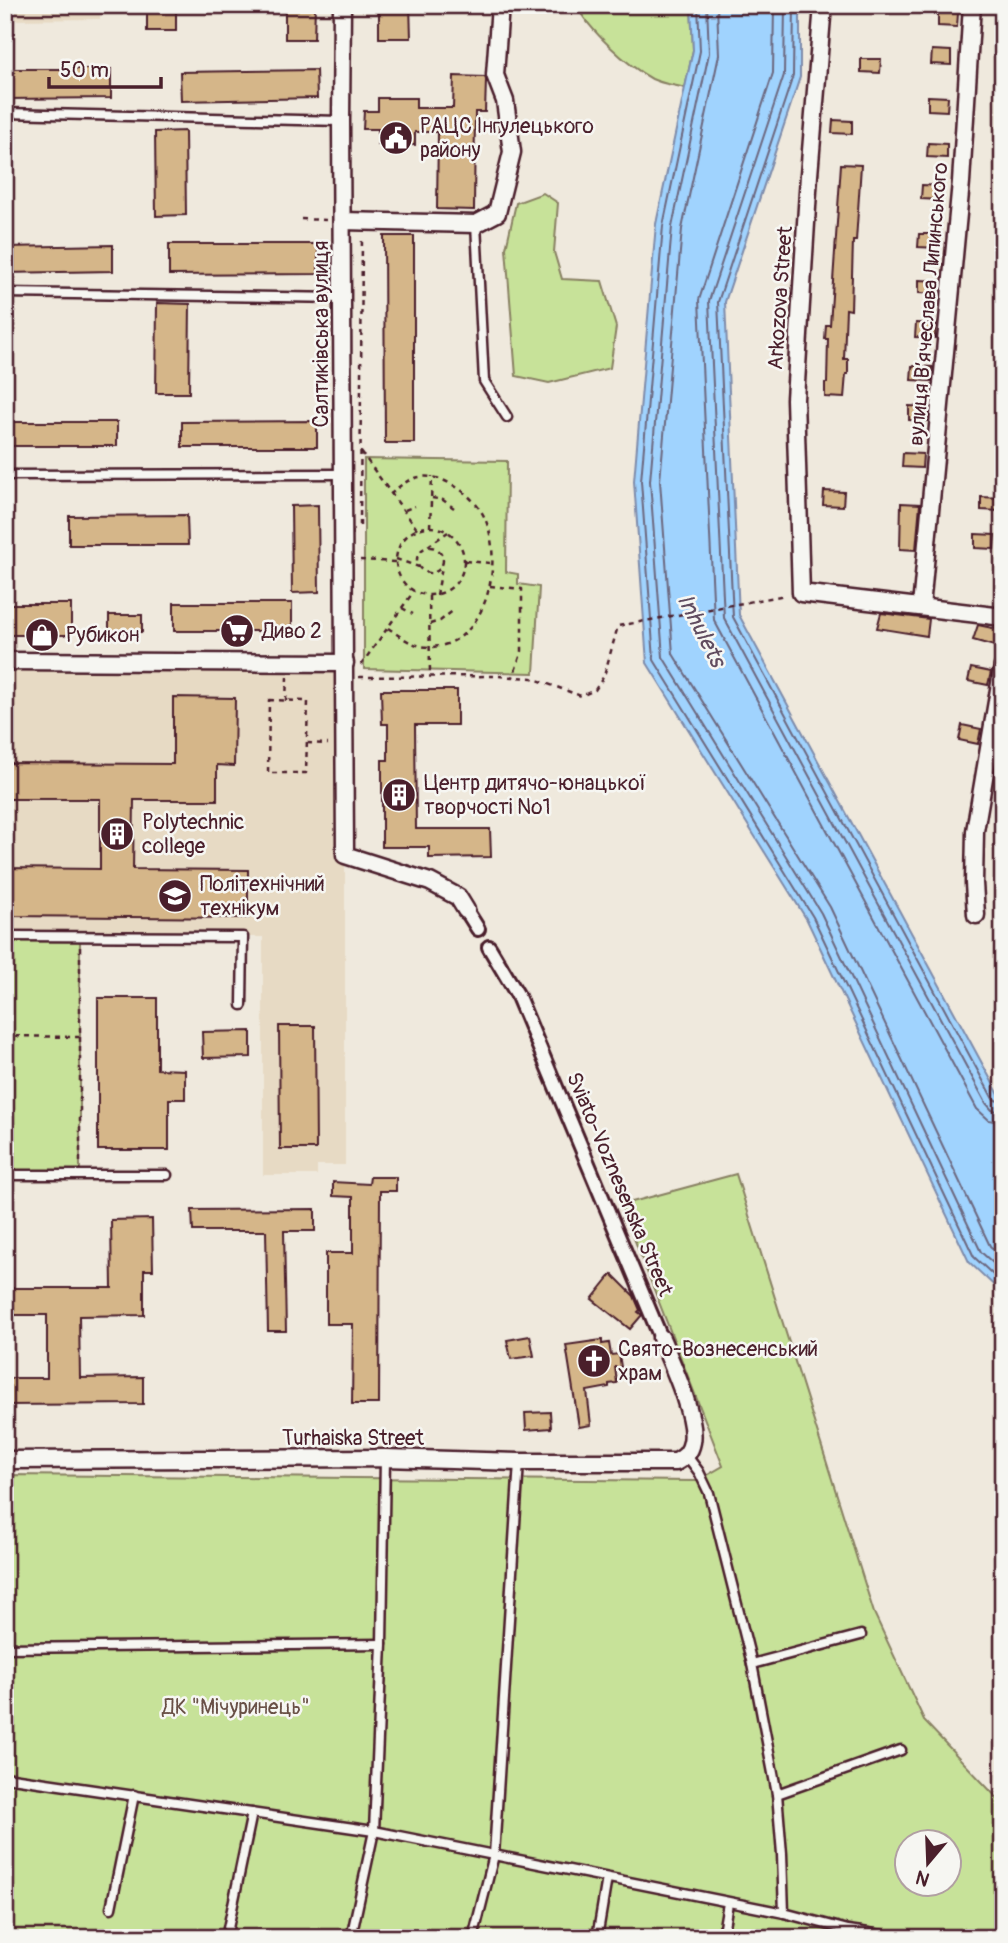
<svg xmlns="http://www.w3.org/2000/svg" width="1008" height="1943" font-family="Pangolin,sans-serif">
<style>
.built{fill:#e7dac4}
.green{fill:#c7e299;stroke:#888062;stroke-width:2;fill-rule:evenodd}
.water{fill:#a0d3fe;stroke:#7e8baa;stroke-width:2}
.lines{fill:none;stroke-linecap:round;stroke-linejoin:round}
.shore{stroke:#6c677f;stroke-width:2}
.building{fill:#d5b689;stroke:#4a1f2b;stroke-width:2}
.service-casing{stroke:#4a1f2b;stroke-width:13}
.pedestrian-casing{stroke:#4a1f2b;stroke-width:18}
.minor-casing{stroke:#4a1f2b;stroke-width:21}
.path{stroke:#4a1f2b;stroke-width:2.5;stroke-dasharray:5 5;stroke-linecap:butt}
.service{stroke:#f6f6f2;stroke-width:8}
.pedestrian{stroke:#f6f6f2;stroke-width:12}
.minor{stroke:#f6f6f2;stroke-width:16}
.labels{text-anchor:middle;stroke-width:5;stroke-linejoin:round;paint-order:stroke}
.poi-label{font-size:21px;fill:#4a1f2b;stroke:#f6f6f2;text-anchor:start}
.street-label{font-size:21px;fill:#4a1f2b;stroke:#f6f6f2}
.park-label{font-size:21px;fill:#695046;stroke:#f6f6f2}
.water-label{font-size:23px;font-style:italic;fill:#604c60;stroke:#f6f6f2}
</style>
<rect width="100%" height="100%" fill="#efe9dd"/>
<filter id="ink" filterUnits="userSpaceOnUse"><feTurbulence type="fractalNoise" baseFrequency=".0143" numOctaves="2"/><feDisplacementMap in="SourceGraphic" scale="14" xChannelSelector="R" yChannelSelector="G"/><feConvolveMatrix kernelMatrix="1 2 1 2 8 2 1 2 1" color-interpolation-filters="sRGB"/></filter>
<g filter="url(#ink)">
<g class="built">
<path d="M5,5h95v14l-95,1z"/>
<path d="M5,661l340,2v502h-28v10h-54v-238l-258,-1z"/>
</g>
<g class="green">
<path d="M576,5h115l2,45 -8,38c-10,-3 -23,-4 -33,-9 -24,-13 -63,-49 -76,-74z"/>
<path d="M543,193l15,10 -4,49 8,27 40,2 14,46 -6,41 -61,15 -33,-7 -10,-128 10,-45z"/>
<path d="M364,459l143,2 -1,111 12,2v10l21,3 -5,86 -170,-4z"/>
<path d="M5,936l75,1v238h-75z"/>
<path d="M736,1174l138,439 51,109 78,82v134h-998v-463l692,6 26,-15 -102,-261zM906,1842h42v42h-42z"/>
</g>
<path class="water" d="M691,5h109v72l-75,225 14,313 264,487v192l-34,-32 -162,-342 -160,-257 -13,-182 22,-257 37,-174z"/>
<g class="lines">
<g class="shore">
<path d="M698,5l2,46 -37,175 -22,255 13,179 159,257 161,340 29,27"/>
<path d="M707,5l2,48 -37,174 -22,254 13,176 158,256 160,339 22,20"/>
<path d="M717,5l2,50 -37,174 -22,252 13,173 157,253 160,339 13,12"/>
<path d="M774,5l-1,68 -74,227 15,320 263,489 12,11 14,3"/>
<path d="M785,5l-1,70 -75,226 15,317 262,485 6,7 11,2"/>
<path d="M794,5l-1,71 -75,226 15,315 260,482 10,4"/>
</g>
</g>
<g class="building">
<rect x="147" y="5" width="29" height="26"/>
<path d="M285,5h30l-1,34h-29z"/>
<path d="M379,5h31l1,33h-32z"/>
<path d="M938,12l20,1 -1,14 -19,-1z"/>
<path d="M932,50l19,1v14l-20,-1z"/>
<path d="M861,59h20l-1,14 -19,-1z"/>
<path d="M5,69h106v29l-106,1z"/>
<path d="M316,70l1,28 -136,3 -1,-29z"/>
<path d="M454,76l31,1 1,3 -1,32h-10l-1,98 -37,-1 1,-77h-23v13l-37,-1v-15h-15l1,-18h14v-13h38v10h37z"/>
<path d="M928,96l20,1 -1,14 -19,-1z"/>
<path d="M833,120l19,1v13l-20,-1z"/>
<path d="M185,131l1,84 -30,1 -1,-84z"/>
<path d="M928,143l19,1v14l-20,-1z"/>
<path d="M841,164l20,1 -5,76h-3l-2,69 -5,-1 -2,50h4v15h-2l-2,24 -19,-1v-14h2l1,-44h-3l1,-14h4z"/>
<path d="M922,185l20,1 -1,14 -20,-1z"/>
<path d="M919,234h20l-1,14 -20,-1z"/>
<path d="M384,236h30v207h-29z"/>
<path d="M169,244h149v30l-149,1z"/>
<path d="M113,245v26l-108,2v-26z"/>
<path d="M919,280l20,1 -1,13 -19,-1z"/>
<path d="M157,303l33,1 -1,89h-33z"/>
<path d="M916,323l20,1 -1,14 -20,-1z"/>
<path d="M912,366l20,1 -1,14 -20,-1z"/>
<path d="M909,406l20,1 -1,14 -19,-1z"/>
<path d="M317,421v26h-135v-25z"/>
<rect x="5" y="422" width="112" height="24"/>
<path d="M903,453l20,1 -1,14 -20,-1z"/>
<path d="M824,491l20,1 -1,14 -20,-1z"/>
<path d="M981,497l20,1 -1,13 -19,-1z"/>
<path d="M901,503l19,1 -4,46 -16,-1z"/>
<path d="M318,505l1,87 -27,1 -1,-87z"/>
<path d="M187,515l1,30h-119v-29z"/>
<path d="M975,534l20,1 -1,14 -19,-1z"/>
<rect x="174" y="603" width="118" height="28"/>
<rect x="5" y="604" width="66" height="31"/>
<path d="M881,613l48,6 -2,17 -50,-8z"/>
<rect x="109" y="615" width="33" height="17"/>
<path d="M978,625l24,5 -4,17 -25,-7z"/>
<path d="M971,668l20,4 -3,13 -20,-4z"/>
<path d="M381,690h76v35h-42l1,104h74l1,28 -62,1v-11h-47v-87h6v-36h-6z"/>
<path d="M173,697l62,1 -1,68 -17,-1v35h-83l-1,69 115,1v48l-243,-2v-48l95,1v-70h-95v-36l168,1z"/>
<path d="M962,725l19,4 -3,15 -19,-4z"/>
<path d="M98,998h59v71l28,1v29h-16v51h-71z"/>
<path d="M279,1026h36l1,123h-36z"/>
<path d="M251,1031v26l-48,1 -1,-26z"/>
<path d="M370,1177h26v14h-16l-1,213h-27l1,-80h-27v-71h27v-56l-20,-1v-14l36,2z"/>
<path d="M315,1209v22h-31l2,100h-18l-2,-100h-73l-1,-21z"/>
<path d="M152,1219l1,51h-9v45l-65,1 1,62 63,-1v27l-138,1v-27h42v-63h-42v-27h107l-1,-68z"/>
<path d="M612,1274l22,22 6,14 -2,2 4,3 -12,14 -38,-30z"/>
<path d="M530,1336l4,20 -23,3 -4,-19z"/>
<path d="M602,1340v4l7,-1 2,12 8,-1 2,13h-6l2,16 -8,1v3l-22,4 4,34 -12,2 -13,-82z"/>
<path d="M550,1412l1,16 -25,2 -1,-17z"/>
</g>
<g class="lines">
<g class="service-casing">
<g id="service">
<path d="M5,113l336,8"/>
<path d="M476,224l8,157 23,36"/>
<path d="M5,293l337,5"/>
<path d="M5,475l338,-1"/>
<path d="M5,936l238,1 -1,68"/>
<path d="M5,1175h162"/>
<path d="M687,1456l12,16 10,21 43,171 25,130 5,60 2,59"/>
<path d="M5,1648l377,-4"/>
<path d="M752,1664l109,-29"/>
<path d="M5,1777l369,54 410,82 64,17 55,8"/>
<path d="M777,1794l124,-44"/>
<path d="M111,1908l23,-113"/>
<path d="M226,1938l26,-125"/>
<path d="M351,1938l23,-107 8,-187 3,-186"/>
<path d="M473,1938l21,-83 25,-393"/>
<path d="M597,1938l10,-60"/>
<path d="M722,1938l6,-35"/>
</g>
</g>
<g class="pedestrian-casing">
<g id="pedestrian">
<path d="M466,910l12,19"/>
<path d="M489,947l28,47 144,344"/>
</g>
</g>
<g class="minor-casing">
<g id="minor">
<path d="M342,5l-1,116 4,734 85,27 28,15 8,13"/>
<path d="M823,5l-14,170 -14,224 6,194 202,24"/>
<path d="M342,221l134,3 21,-11 15,-61 -7,-51 -10,-26 5,-70"/>
<path d="M921,607l40,-425 11,-177"/>
<path d="M5,661l340,2"/>
<path d="M976,915l-2,-32 1,-52 28,-165"/>
<path d="M5,1460l380,-2 134,4h157c9,-5 14,-9 16,-20 5,-24 -21,-80 -31,-104"/>
</g>
</g>
<g class="path">
<path d="M301,219l25,1"/>
<path d="M361,452l56,77"/>
<path d="M432,498l11,2 11,8"/>
<path d="M405,510l10,-4"/>
<path d="M360,526l2,-290"/>
<circle cx="430" cy="561" r="34"/>
<path d="M430,527l2,-51"/>
<path d="M428,546l20,-14"/>
<circle cx="430" cy="560" r="13"/>
<path d="M396,559l23,8"/>
<path d="M360,560l36,2"/>
<path d="M465,561l26,2"/>
<path d="M490,586l32,3v62l-9,26"/>
<path d="M437,595l5,-28"/>
<path d="M429,596l1,80"/>
<path d="M402,608l11,6"/>
<path d="M430,624l10,-3 15,-12"/>
<path d="M388,628c13,9 27,20 44,19 55,-3 71,-84 54,-126 -6,-16 -22,-31 -37,-38 -23,-12 -40,-7 -58,11"/>
<path d="M361,665l53,-74"/>
<path d="M359,677l138,-1 35,2 49,18 14,-6 9,-14 14,-50 168,-31"/>
<path d="M269,700l39,1 -2,72h-38z"/>
<path d="M286,701l1,-24"/>
<path d="M307,743l21,1"/>
<path d="M80,947v218"/>
<path d="M5,1036l74,1"/>
</g>
<use href="#service" class="service"/>
<use href="#pedestrian" class="pedestrian"/>
<use href="#minor" class="minor"/>
</g>
</g>
<defs>
<g id="civic-disc" transform="scale(1.75)"><circle r="9.5" fill="#4a1f2b" stroke="#f6f6f2"/><path d="M-.6-6.5H3V-4.5H.6V-3L4-1V1h2V6H-6V1h2V-1L-.6-3ZM-1.2 2.5V6h2.4V2.5Z" fill="#fff"/></g>
<g id="supermarket-disc" transform="scale(1.75)"><circle r="9.5" fill="#4a1f2b" stroke="#f6f6f2"/><path d="M-6-5.5h2.5l.6 2H6L4.5 2H-2.5L-4.4-4H-6ZM-1.5 3.2a1.3 1.3 0 1 0 .1 0ZM3 3.2a1.3 1.3 0 1 0 .1 0Z" fill="#fff"/></g>
<g id="shop-disc" transform="scale(1.75)"><circle r="9.5" fill="#4a1f2b" stroke="#f6f6f2"/><path d="M-5-2.5h2.3a2.7 3.5 0 0 1 5.4 0H5L5.5 6h-11ZM-1.5-2.5h3a1.5 2.3 0 0 0-3 0Z" fill="#fff"/></g>
<g id="building-disc" transform="scale(1.75)"><circle r="9.5" fill="#4a1f2b" stroke="#f6f6f2"/><path d="M-4-6H4V6H1V3H-1V6H-4ZM-2.5-4.3h1.7v1.8h-1.7ZM.8-4.3h1.7v1.8H.8ZM-2.5-1h1.7V.8h-1.7ZM.8-1h1.7V.8H.8Z" fill="#fff"/></g>
<g id="university-disc" transform="scale(1.75)"><circle r="9.5" fill="#4a1f2b" stroke="#f6f6f2"/><path d="M0-5L7-2L0 1L-7-2ZM-4 1L0 2.5L4 1V4Q0 6-4 4Z" fill="#fff"/></g>
<g id="church-disc" transform="scale(1.75)"><circle r="9.5" fill="#4a1f2b" stroke="#f6f6f2"/><path d="M-1.2-6h2.4v3.5h3.3v2.4h-3.3V6h-2.4V-.1h-3.3v-2.4h3.3Z" fill="#fff"/></g>
</defs>
<g fill-rule="evenodd">
<use href="#civic-disc" x="396" y="138"/>
<use href="#supermarket-disc" x="237" y="631"/>
<use href="#shop-disc" x="42" y="635"/>
<use href="#building-disc" x="399" y="795"/>
<use href="#building-disc" x="117" y="834"/>
<use href="#university-disc" x="175" y="896"/>
<use href="#church-disc" x="594" y="1361"/>
</g>
<g class="labels">
<g class="poi-label">
<text x="420" y="133">РАЦС Інгулецького<tspan x="420" dy="24">району</tspan></text>
<text x="262" y="638">Диво 2</text>
<text x="66" y="642">Рубикон</text>
<text x="424" y="790">Центр дитячо-юнацької<tspan x="424" dy="24">творчості №1</tspan></text>
<text x="142" y="829">Polytechnic<tspan x="142" dy="24">college</tspan></text>
<text x="200" y="891">Політехнічний<tspan x="200" dy="24">технікум</tspan></text>
<text x="618" y="1356">Свято-Вознесенський<tspan x="618" dy="24">храм</tspan></text>
</g>
<g class="street-label">
<text transform="translate(780 298) rotate(-86)" y="7">Arkozova Street</text>
<text transform="translate(928 304) rotate(-85)" y="7">вулиця В’ячеслава Липинського</text>
<text transform="translate(321 334) rotate(-90)" y="7">Салтиківська вулиця</text>
<text transform="translate(620 1184) rotate(67)" y="7">Sviato-Voznesenska Street</text>
<text x="353" y="1445">Turhaiska Street</text>
</g>
<g class="park-label">
<text x="236" y="1714">ДК "Мічуринець"</text>
</g>
<g class="water-label">
<text transform="translate(702 630) rotate(63)" y="8">Inhulets</text>
</g>
</g>
<rect width="1008" height="1943" fill="none" stroke="#f6f6f2" stroke-width="28"/>
<rect x="14" y="14" width="980" height="1915" fill="none" stroke="#4a1f2b" stroke-width="2.5" filter="url(#ink)"/>
<g transform="translate(928 1863) rotate(199)"><circle r="33" fill="#f6f6f2" stroke="#b1a0a2" stroke-width="2"/>
<path d="M0-5L12 26L0 18L-12 26Z" fill="#4a1f2b"/>
<text y="-10" font-size="19" font-weight="bold" text-anchor="middle" fill="#4a1f2b">N</text>
</g>
<path d="M49 77v10h112v-10" fill="none" stroke="#4a1f2b" stroke-width="3.5"/>
<text x="60" y="77" font-size="21" fill="#4a1f2b" stroke="#f6f6f2" stroke-width="5" paint-order="stroke">50 m</text>
</svg>
